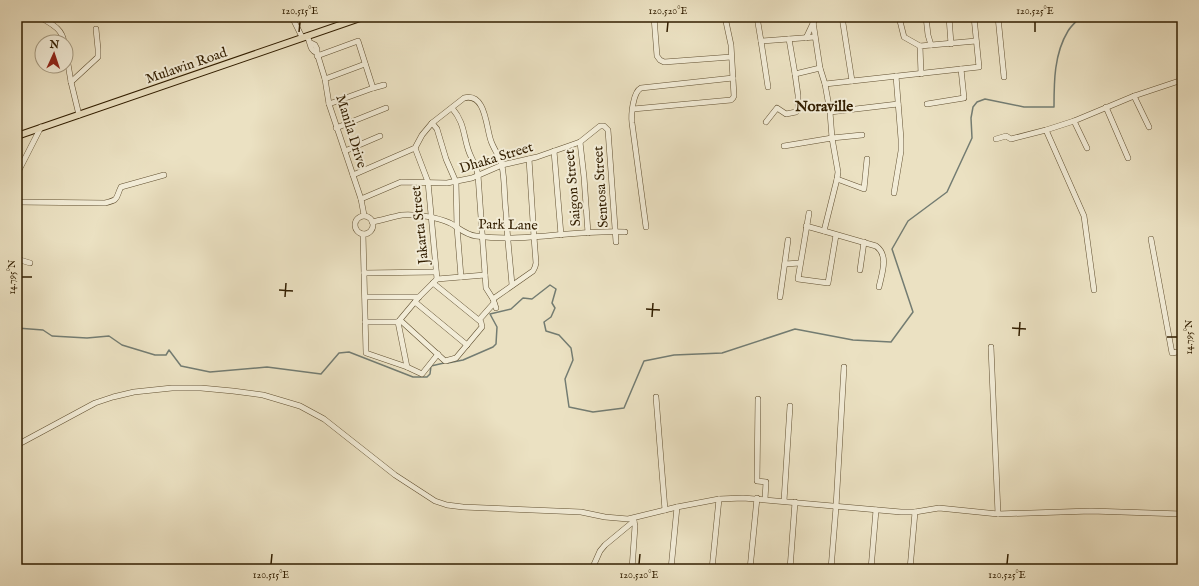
<svg xmlns="http://www.w3.org/2000/svg" width="1199" height="586" font-family="'IM FELL English',serif">
<style>
.lines{fill:none;stroke-linecap:round;stroke-linejoin:round}
.stream{stroke:#737c72;stroke-width:1.5}
.minor-casing{stroke:#604f30;stroke-width:6}
.major-casing{stroke:#321e00;stroke-width:8}
.minor{stroke:#f2ecd7;stroke-width:5}
.major{stroke:#ebe1c2;stroke-width:6}
.ticks{fill:none;stroke:#321e00;stroke-width:1.5}
.labels{text-anchor:middle;stroke-width:4;stroke-linejoin:round;paint-order:stroke}
.street-label{font-size:14px;fill:#321e00;stroke:#f2ecd7}
.neighbourhood-label{font-size:15px;font-weight:bold;fill:#321e00;stroke:#f2ecd7}
.neatline{fill:none;stroke:#321e00;stroke-width:1.5}
.ticks-label{font-size:10px;text-anchor:middle;fill:#321e00}
</style>
<rect width="100%" height="100%" fill="#ebe1c2"/>
<filter id="stains"><feTurbulence type="fractalNoise" baseFrequency=".005" numOctaves="4"/><feColorMatrix values="0 0 0 0 .2 0 0 0 0 .09 0 0 0 0 .02 0 0 0 .5 -.17"/></filter>
<radialGradient id="worn" r=".72"><stop offset=".6" stop-color="#630" stop-opacity="0"/><stop offset="1" stop-color="#630" stop-opacity=".3"/></radialGradient>
<g class="lines">
<g class="stream">
<path d="M17,328l26,2 9,6 35,2 22,-2 13,9 33,10h11l3,-5 12,16 29,6 57,-5 54,7 18,-21 10,-1 64,25h14l3,-3 1,-8 13,-3"/>
<path d="M448,363l15,-3 30,-13 3,-3 1,-17 -7,-13 21,-5 12,-11 9,1 18,-14 6,4 -4,14 3,5 -4,9 -7,5 2,9 13,4 12,13 2,12 -8,19 4,28 24,5 31,-4 20,-47 30,-6 48,-2 73,-24 58,11 38,2 22,-30 -21,-63 16,-28 39,-29 25,-54 -1,-20 2,-11 4,-5 8,-3 39,8h30c0,-25 0,-53 14,-76 3,-5 8,-9 12,-14"/>
</g>
<g class="minor-casing">
<g id="minor">
<path d="M40,17c11,7 22,11 24,25"/>
<path d="M292,17l10,20"/>
<path d="M654,17l3,39 3,4 4,2 67,-5"/>
<path d="M757,17l4,24 54,-4"/>
<path d="M842,17l10,64"/>
<path d="M899,17l5,20 16,9"/>
<path d="M926,17l2,18 3,10"/>
<path d="M949,17l2,27"/>
<path d="M998,17l6,60"/>
<path d="M17,20l11,-3"/>
<path d="M813,22l7,46 5,16 5,28 2,26 6,34 -1,7 -13,52 52,15c13,9 6,27 3,41"/>
<path d="M307,36c4,7 2,14 10,17"/>
<path d="M806,38l10,-21"/>
<path d="M789,39l6,35 25,-6"/>
<path d="M761,41l7,46"/>
<path d="M311,43l4,2 2,4v4l8,26 4,25 32,95 3,16"/>
<path d="M66,52l5,30 8,33"/>
<path d="M317,56l41,-15 15,47"/>
<path d="M921,74l-1,-28 56,-5"/>
<path d="M325,79l40,-15"/>
<path d="M71,82l27,-25v-8l-2,-20"/>
<path d="M825,84l154,-17 -5,-50"/>
<path d="M1134,96l15,31"/>
<path d="M329,104l44,-16 11,-3"/>
<path d="M927,104l37,-6 -3,-29"/>
<path d="M1106,107l22,51"/>
<path d="M452,108c12,14 11,25 16,41 3,10 8,15 10,26l8,113 7,11 3,9"/>
<path d="M633,109l98,-9 2,-2 1,-2 -3,-51 -6,-28"/>
<path d="M830,112l68,-8"/>
<path d="M1074,121l13,27"/>
<path d="M766,122l11,-14 9,6 10,-2 2,-2v-15l-3,-21"/>
<path d="M432,123l5,6 9,30 10,23 1,45 4,50"/>
<path d="M336,128l50,-20"/>
<path d="M1046,130l38,86 10,74"/>
<path d="M996,139l10,-3 5,3 35,-9 28,-9 60,-25 48,-16"/>
<path d="M580,142l4,35 4,56"/>
<path d="M784,146l48,-8 30,-3"/>
<path d="M415,148l13,34 9,97"/>
<path d="M345,151l35,-15"/>
<path d="M554,151l7,84"/>
<path d="M17,174l24,-47"/>
<path d="M353,175l62,-27 7,-13 10,-12 32,-25c22,-6 22,30 27,43 3,9 10,17 11,25 3,15 2,31 4,46 1,24 4,49 6,73"/>
<path d="M837,179l27,10 3,-30"/>
<path d="M894,193l7,-42v-12l-5,-63"/>
<path d="M361,199l40,-17 46,1 25,-5 30,-13 35,-8 43,-15 20,-16h4l4,4 8,112"/>
<path d="M17,202l88,1c15,-4 10,-4 16,-16l43,-12"/>
<path d="M809,213l-11,66 30,4 8,-48"/>
<circle cx="364" cy="225" r="9"/>
<path d="M372,222c10,-2 20,-5 30,-7 14,-1 35,2 48,8 9,5 16,12 26,13 50,7 99,-7 149,-4"/>
<path d="M806,226l18,5"/>
<path d="M646,227l-14,-104c-1,-9 1,-31 9,-35l92,-10"/>
<path d="M363,234l3,119 41,14 15,7 16,-20"/>
<path d="M1151,239l21,114 10,-2"/>
<path d="M17,259l13,4"/>
<path d="M785,264l15,-1"/>
<path d="M860,270l4,-28"/>
<path d="M364,273l72,-1"/>
<path d="M365,297h54"/>
<path d="M780,297l8,-57"/>
<path d="M493,299l40,-28 2,-4 1,-4 -2,-26 -5,-78"/>
<path d="M415,302l52,43"/>
<path d="M400,320l45,41 11,-3 26,-31 -1,-5 -48,-39"/>
<path d="M479,320l15,-17"/>
<path d="M365,322h33"/>
<path d="M398,322l21,-25 18,-18 48,-4"/>
<path d="M398,322l9,45"/>
<path d="M991,347l7,167"/>
<path d="M656,397l9,113"/>
<path d="M758,399l-1,82 9,1 -1,17"/>
<path d="M17,445l78,-42 18,-6 21,-5 38,-4h29l32,3 30,4 37,11 24,13 71,56 40,26 12,4 16,2 118,5 24,5 23,2 49,-12 42,-8 24,-1 158,14h14l24,-4 59,6 93,-3 91,3"/>
<path d="M784,501l6,-95"/>
<path d="M592,569l8,-18 5,-6 29,-24"/>
<path d="M632,569l3,-43 -1,-5 -2,-2"/>
<path d="M671,569l6,-62"/>
<path d="M712,569l7,-70"/>
<path d="M750,569l7,-71"/>
<path d="M790,569l5,-67"/>
<path d="M831,569l5,-62 8,-140"/>
<path d="M871,569l5,-59"/>
<path d="M910,569l5,-57"/>
</g>
</g>
<g class="major-casing">
<path id="major" d="M17,136l346,-119"/>
</g>
<use href="#minor" class="minor"/>
<use href="#major" class="major"/>
</g>
<path class="ticks" d="M299,32l1,-10M667,32l1,-10M1035,32v-10M22,277h10M279,290l14,1M285,297l1,-14M646,309l14,1M652,317l1,-14M1012,328l14,1M1019,336l1,-14M1167,337h10M271,564l1,-10M639,564l1,-10M1007,564l1,-10"/>
<g class="labels">
<g class="street-label">
<text transform="translate(186 65) rotate(-19)" y="5">Mulawin Road</text>
<text transform="translate(352 131) rotate(73)" y="5">Manila Drive</text>
<text transform="translate(496 157) rotate(-17)" y="5">Dhaka Street</text>
<text transform="translate(600 187) rotate(-94)" y="5">Sentosa Street</text>
<text transform="translate(572 188) rotate(-95)" y="5">Saigon Street</text>
<text transform="translate(508 224) rotate(1)" y="5">Park Lane</text>
<text transform="translate(419 225) rotate(-96)" y="5">Jakarta Street</text>
</g>
<g class="neighbourhood-label">
<text x="824" y="111">Noraville</text>
</g>
</g>
<rect width="1199" height="586" fill="none" stroke="#ebe1c2" stroke-width="44"/>
<g transform="translate(54 54) rotate(3)"><circle r="19" fill="#f2ecd7" stroke="#a59a81"/>
<path d="M0-3L7 15L0 10L-7 15Z" fill="#8f2418"/>
<text y="-6" font-size="11" font-weight="bold" text-anchor="middle" fill="#321e00">N</text>
</g>
<rect x="22" y="22" width="1155" height="542" class="neatline"/>
<g class="ticks-label">
<text x="300" y="14">120.515°E</text>
<text x="668" y="14">120.520°E</text>
<text x="1035" y="14">120.525°E</text>
<text transform="translate(11 277) rotate(-90)" y="4">14.795°N</text>
<text transform="translate(1188 337) rotate(-90)" y="4">14.795°N</text>
<text x="271" y="578">120.515°E</text>
<text x="639" y="578">120.520°E</text>
<text x="1007" y="578">120.525°E</text>
</g>
<rect width="100%" height="100%" filter="url(#stains)"/>
<rect width="100%" height="100%" fill="url(#worn)"/>
</svg>
